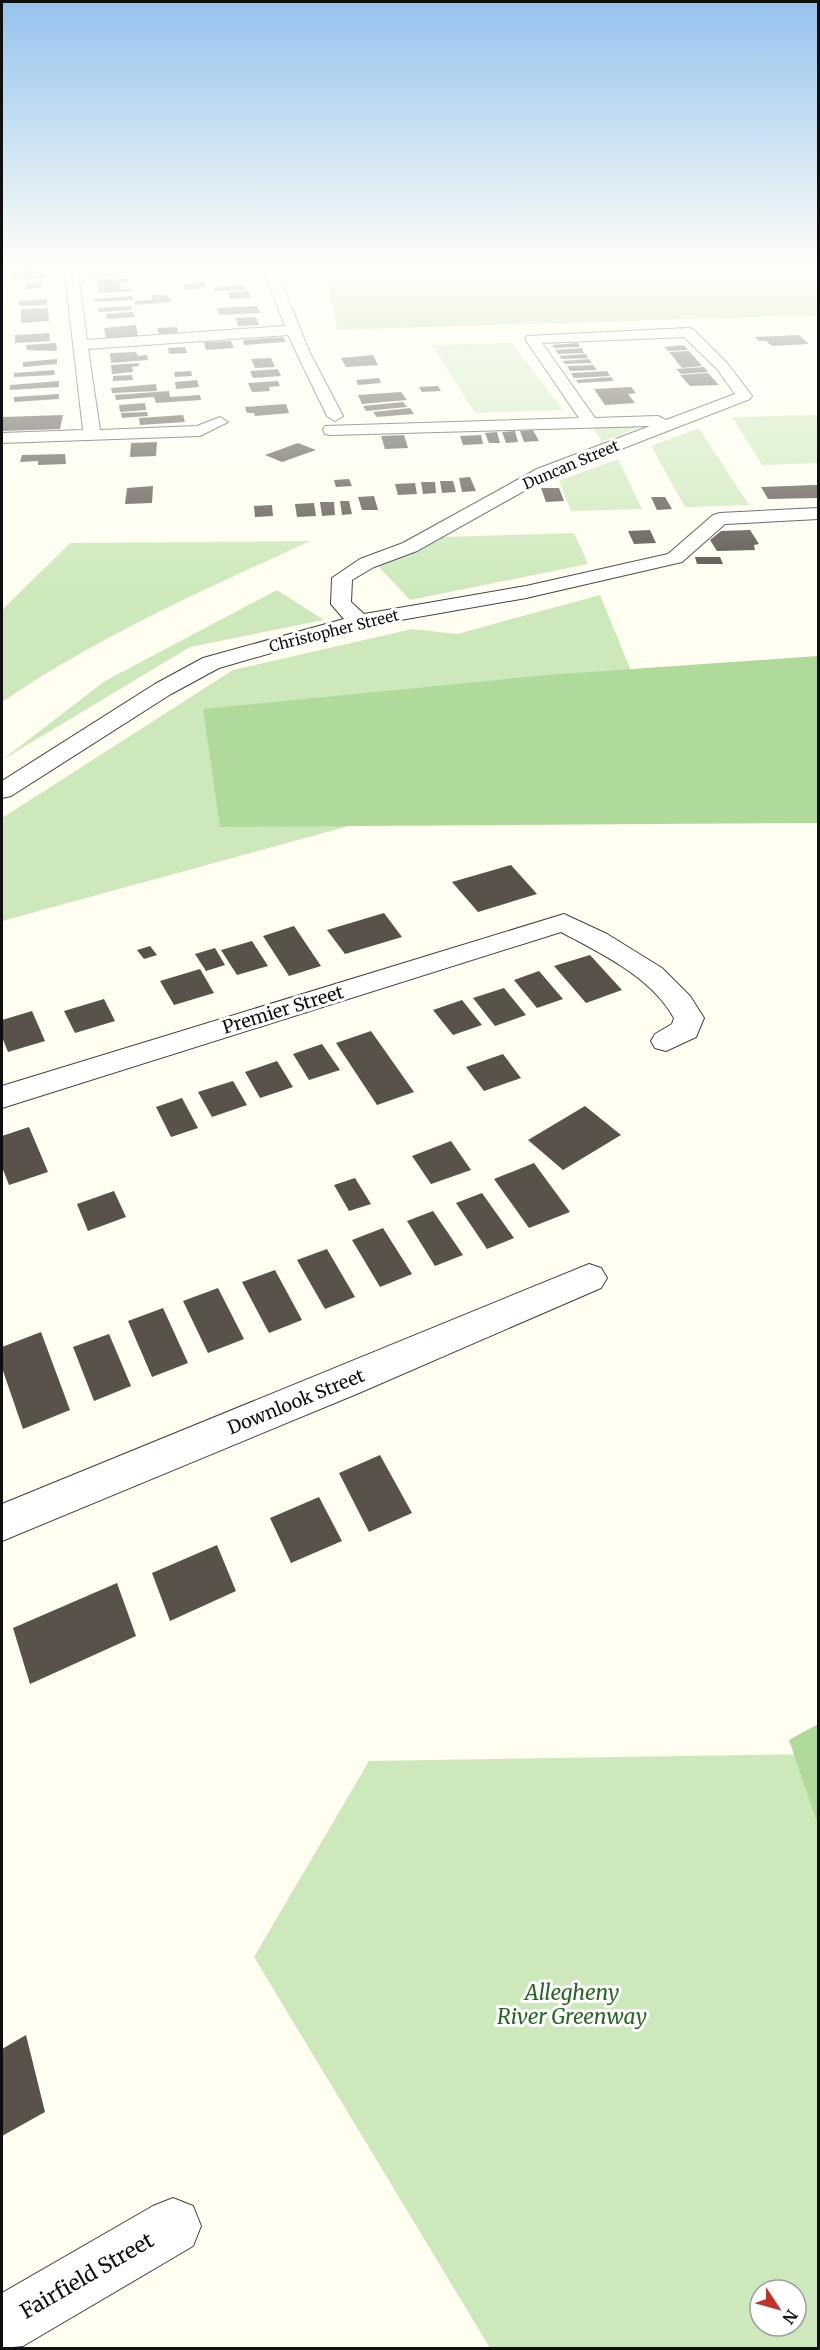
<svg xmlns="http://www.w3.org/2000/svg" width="820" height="2350" font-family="Merriweather,serif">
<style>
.green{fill:#cde9bb;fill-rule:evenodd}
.forest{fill:#afda9a}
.building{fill:#58524b}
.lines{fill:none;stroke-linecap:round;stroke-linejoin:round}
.minor-casing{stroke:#424242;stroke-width:2}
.minor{fill:#fff;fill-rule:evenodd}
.labels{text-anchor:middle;stroke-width:6;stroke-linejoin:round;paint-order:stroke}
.far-street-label{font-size:15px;fill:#0f0f0f;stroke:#fff}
.street-label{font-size:18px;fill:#0f0f0f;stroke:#fff}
.near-park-label{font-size:21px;font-style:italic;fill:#256620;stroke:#fff}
.near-street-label{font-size:21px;fill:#0f0f0f;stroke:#fff}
</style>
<rect width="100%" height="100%" fill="#fffef1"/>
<g class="green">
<path d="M512,343l51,67 -88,3 -43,-68z"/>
<path d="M818,415v48l-56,2 -30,-48z"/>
<path d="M592,426h42l4,2 -36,14z"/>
<path d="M699,428l50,77 -64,2 -34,-61z"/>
<path d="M618,459l24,50 -71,2 -12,-30z"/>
<path d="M574,533l14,31 -178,36 -32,-34 62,-29z"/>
<path d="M310,541c-106,49 -211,95 -308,161v-92l68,-67z"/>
<path d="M277,590l47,30 -134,27 -188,113 103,-79z"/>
<path d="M600,595l48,117 -168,78 -478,131v-103l231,-148 179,-41 45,5z"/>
<path d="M818,1754v594h-328l-236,-391 115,-196zM760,2290h36v36h-36z"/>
</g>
<g class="forest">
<path d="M325,266h485l8,9v40l-481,15z"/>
<path d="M818,656v167l-598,4 -17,-118 344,-34z"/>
<path d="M818,1724v101l-29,-85z"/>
</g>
<g class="building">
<path d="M241,268l1,4 -25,2 -1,-5z"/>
<path d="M37,270l1,3h6l1,5 -34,2v-6h5v-3z"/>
<path d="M118,270l1,6 -25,2 -1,-6z"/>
<path d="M129,279l1,3 -18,2h9v5h11l1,2 -34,2 -2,-13z"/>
<path d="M204,281l2,7 -21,2 -2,-5z"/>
<path d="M41,282l1,6 -15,1 -1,-6z"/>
<path d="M243,285l1,5 -29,1 -1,-4z"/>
<path d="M248,291l3,7 -21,1 -2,-7z"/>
<path d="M151,295h15l6,7 -37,3 -1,-4 18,-1z"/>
<path d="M132,296l1,4 -38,2 -1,-3z"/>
<path d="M47,299v6l-28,1v-5z"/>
<path d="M131,306v4l-32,2 -1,-4z"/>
<path d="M257,306l3,7 -41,2 -2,-7z"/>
<path d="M48,308l1,13 -28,2v-14z"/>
<path d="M133,312l2,5 -28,2 -1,-5z"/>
<path d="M256,317l3,8 -21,1 -2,-8z"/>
<path d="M136,325l2,11 -32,2 -2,-10z"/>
<path d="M177,327l1,6 -19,1 -2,-6z"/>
<path d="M49,333l1,8 -35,2v-8z"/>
<path d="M799,335l10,9 -37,2 -6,-5h-7l-4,-4z"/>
<path d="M283,337l3,5 -42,3 -1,-5z"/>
<path d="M231,341l3,7 -28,2 -2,-8z"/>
<path d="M56,343l1,8 -30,-1 -1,-5z"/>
<path d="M578,343l2,4 -26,1 -2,-3z"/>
<path d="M684,345l4,5 -20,1 -4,-4z"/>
<path d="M185,347l2,6 -18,1 -1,-6z"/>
<path d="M582,348l2,5 -26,1 -3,-4z"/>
<path d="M689,351l13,15 -20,2 -13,-16z"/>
<path d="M136,352l2,4 9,-1 1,5 -37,3 -1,-10z"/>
<path d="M586,354l2,4 -26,1 -3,-3z"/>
<path d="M373,355l5,10 -32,2 -5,-9z"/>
<path d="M271,358l4,9 -20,1 -4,-9z"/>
<path d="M57,359v5l-34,3v-5z"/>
<path d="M589,359l3,4 -27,1 -2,-3z"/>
<path d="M139,363v3l-7,1 1,5 -21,2 -1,-9z"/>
<path d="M593,365l4,5 -27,1 -3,-5z"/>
<path d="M704,367l4,5 -27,2 -5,-5z"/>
<path d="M278,369l3,7 -28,2 -3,-7z"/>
<path d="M54,370l1,5 -41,2v-4z"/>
<path d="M191,371l1,5 -17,1 -1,-5z"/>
<path d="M607,371l3,5 -36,2 -3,-5z"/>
<path d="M708,373l11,12 -29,1 -10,-11z"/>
<path d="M132,375l1,5 -20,1v-5z"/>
<path d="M611,377l3,4 -36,2 -2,-3z"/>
<path d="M379,378l2,5 -23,2 -2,-5z"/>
<path d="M197,380l2,7 -23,2 -1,-7z"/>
<path d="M59,381v6l-49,3v-5z"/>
<path d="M278,381l2,5 -11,1 1,4 -18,1 -4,-9z"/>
<path d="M156,384l1,7 -45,2 -1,-5z"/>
<path d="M438,386l3,5 -19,1 -3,-5z"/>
<path d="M631,387l5,6 -8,1 7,9 -30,2 -11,-16z"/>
<path d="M169,391l1,6 30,-2 1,5 -45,3 -2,-6 -38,3 -1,-5z"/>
<path d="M401,392l6,8 -45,4 -4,-9z"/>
<path d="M59,394v5l-45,3v-5z"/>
<path d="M403,402l4,5 -41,4 -3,-5z"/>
<path d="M145,403l1,7 -26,2 -1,-7z"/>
<path d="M286,404l3,9 -34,3 -1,-3h-7l-2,-6z"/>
<path d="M410,408l4,6 -37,3 -4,-5z"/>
<path d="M147,412l1,4 -26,2 -1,-5z"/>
<path d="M63,415l-3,14 -58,2v-14z"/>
<path d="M183,415l2,7 -45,3 -1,-7z"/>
<path d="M533,430l6,11 -15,1 -4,-11z"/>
<path d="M515,431l3,11 -12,1 -4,-11z"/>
<path d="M497,432l3,11h-11l-4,-10z"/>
<path d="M404,435l4,13 -23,1 -4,-13z"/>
<path d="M481,435l2,9 -20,1 -3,-9z"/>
<path d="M157,442l-1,14 -26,1 1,-14z"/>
<path d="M298,443l18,7 -34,12 -17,-7z"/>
<path d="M65,454l1,10 -28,1v-4l-18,1 2,-7z"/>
<path d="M470,477l6,14 -14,1 -3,-14z"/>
<path d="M349,479l3,7 -16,1 -2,-7z"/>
<path d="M440,481h13l3,11 -14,1z"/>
<path d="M421,482h14l1,11 -13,1z"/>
<path d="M415,483l2,11 -19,1 -3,-11z"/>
<path d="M814,485h4v13l-50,1 -7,-12z"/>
<path d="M153,486l-1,17 -27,1 2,-16z"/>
<path d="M541,488h18l5,13 -18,1z"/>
<path d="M374,496l4,14h-16l-4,-13z"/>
<path d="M651,497h14l7,12 -15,1z"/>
<path d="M340,501h9l3,13 -10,1z"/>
<path d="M320,502h14l1,13 -13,1z"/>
<path d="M314,503l2,13 -19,1 -2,-13z"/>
<path d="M272,505l1,11 -18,1 -1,-11z"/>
<path d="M650,530l6,13 -22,1 -6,-13z"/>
<path d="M750,530l9,14 -5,1 1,5 -38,1 -7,-11 11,-9z"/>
<path d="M695,557h25l3,7h-26z"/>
<path d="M511,865l26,29 -59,18 -26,-30z"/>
<path d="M384,913l18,24 -57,17 -18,-24z"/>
<path d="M294,926l27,40 -32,10 -26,-40z"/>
<path d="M252,941l16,25 -31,9 -16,-25z"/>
<path d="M150,946l7,9 -13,4 -7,-9z"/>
<path d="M215,948l10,17 -19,6 -11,-17z"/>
<path d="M590,955l32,35 -36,13 -32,-37z"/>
<path d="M200,969l14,24 -40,12 -14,-24z"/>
<path d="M539,971l24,28 -26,9 -23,-28z"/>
<path d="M504,988l22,27 -31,11 -22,-28z"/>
<path d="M104,999l11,22 -40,12 -11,-22z"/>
<path d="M462,1000l20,25 -29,10 -20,-25z"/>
<path d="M32,1011l13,30 -37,11 -6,-15v-17z"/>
<path d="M371,1031l43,61 -37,13 -41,-62z"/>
<path d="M322,1044l18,26 -31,10 -16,-26z"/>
<path d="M503,1054l18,24 -37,13 -18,-24z"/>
<path d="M277,1061l16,26 -33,11 -15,-26z"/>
<path d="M233,1081l14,24 -35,12 -14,-25z"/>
<path d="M182,1098l16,30 -27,9 -15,-30z"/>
<path d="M585,1106l36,29 -58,35 -35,-30z"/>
<path d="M29,1127l19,45 -39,13 -7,-18v-31z"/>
<path d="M451,1141l20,29 -40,14 -19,-28z"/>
<path d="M534,1163l36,49 -41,16 -35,-49z"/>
<path d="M355,1178l16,26 -22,7 -15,-26z"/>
<path d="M114,1191l12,26 -38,14 -11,-27z"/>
<path d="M482,1193l32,45 -27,11 -31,-46z"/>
<path d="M433,1211l30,44 -28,11 -28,-45z"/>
<path d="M383,1228l29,46 -32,13 -28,-47z"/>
<path d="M327,1249l28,48 -30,12 -28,-49z"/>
<path d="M275,1270l27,50 -33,13 -27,-51z"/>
<path d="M218,1288l26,51 -36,14 -25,-52z"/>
<path d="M163,1308l25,55 -36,14 -24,-56z"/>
<path d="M41,1332l29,78 -47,19 -21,-61v-21z"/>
<path d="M109,1334l22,52 -37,15 -21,-54z"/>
<path d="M380,1455l32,58 -43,19 -30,-59z"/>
<path d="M319,1497l23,44 -51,22 -21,-45z"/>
<path d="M217,1545l19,46 -66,30 -18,-48z"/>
<path d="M117,1583l19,53 -106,48 -17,-56z"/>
<path d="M26,2035l19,77 -43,24v-87z"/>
</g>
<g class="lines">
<g class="minor-casing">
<g id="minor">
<path d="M64,266h13l10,74 198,-14 -23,-60h13l34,85 34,65 -8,5 -8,-5 -39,-81 -200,14 12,81 97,-4 23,-9 8,5 -28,14 -198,7v-10l81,-3z"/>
<path d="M688,328l5,1 34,34 25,33 -2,3 -201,78 -132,74 -43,16 -22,13 -1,22 13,12 162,-28 142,-32 45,-39 7,-2 98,-5v11l-93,5 -43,38 -156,36 -165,29 -142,41 -48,26 -160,102 -9,2v-17l153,-97 48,-26 141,-39 -13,-15 1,-26 28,-19 43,-16 134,-74 113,-43 -319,9 -6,-1 -2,-4 2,-4 254,-8 -54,-79 2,-3zM684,337l33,32 18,25 -69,26 -8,-4 -63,2 -53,-75z"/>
<path d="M564,914l43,20 55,34 28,28 14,22 -8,19 -30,14 -11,-3 -4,-7 4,-7 17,-10 2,-6c-23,-41 -72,-64 -113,-86l-559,176v-22z"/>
<path d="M589,1264l12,4 6,10 -6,10 -242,105 -357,148v-37z"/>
<path d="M173,2198l20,8 8,20 -8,20 -170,100 -21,2v-55l151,-87z"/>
</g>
</g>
<use href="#minor" class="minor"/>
</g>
<linearGradient id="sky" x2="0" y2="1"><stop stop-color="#94c2ed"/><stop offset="0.45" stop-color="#fffff9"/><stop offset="1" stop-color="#fffff9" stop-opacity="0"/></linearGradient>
<rect width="820" height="595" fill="url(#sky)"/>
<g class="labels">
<g class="far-street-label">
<text transform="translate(571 465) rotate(-23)" y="5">Duncan Street</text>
<text transform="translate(334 631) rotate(-14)" y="5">Christopher Street</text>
</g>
<g class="street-label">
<text transform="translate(283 1010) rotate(-17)" y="6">Premier Street</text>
<text transform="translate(296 1402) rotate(-22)" y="6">Downlook Street</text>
</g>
<g class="near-park-label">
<text x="572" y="2000">Allegheny<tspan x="572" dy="24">River Greenway</tspan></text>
</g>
<g class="near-street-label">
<text transform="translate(87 2276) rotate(-30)" y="7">Fairfield Street</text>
</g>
</g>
<rect width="820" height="2350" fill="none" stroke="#0f0f0f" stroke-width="6"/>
<g transform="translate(778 2308) rotate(126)"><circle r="28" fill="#ffffff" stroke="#9f9f9f" stroke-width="1.5"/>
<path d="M0-4.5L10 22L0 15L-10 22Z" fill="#be3429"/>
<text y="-9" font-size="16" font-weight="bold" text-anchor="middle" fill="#0f0f0f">N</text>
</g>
</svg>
